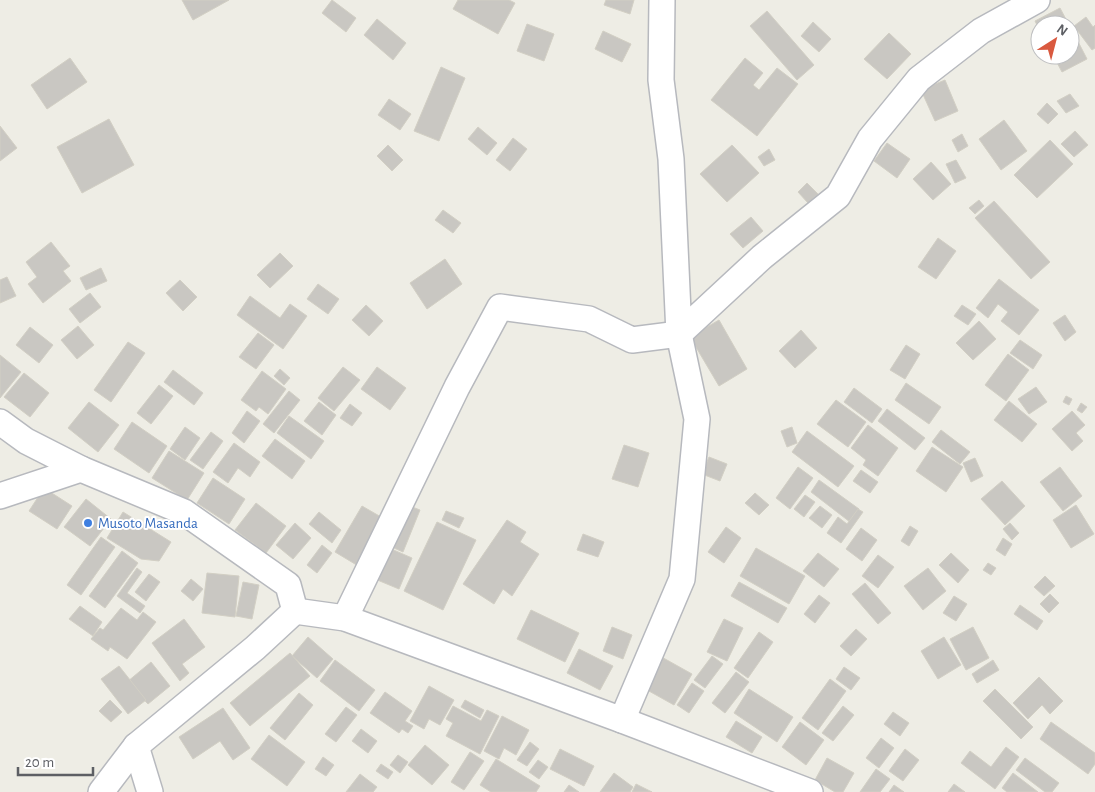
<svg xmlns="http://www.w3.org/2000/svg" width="1095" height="792" font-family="'Alegreya Sans',sans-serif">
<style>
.building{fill:#c9c7c2;stroke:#d2cfc4}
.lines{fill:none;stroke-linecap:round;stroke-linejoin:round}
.street-casing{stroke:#b7b9be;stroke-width:28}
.street{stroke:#fff;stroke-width:25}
.shop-dot{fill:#3f7fe0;stroke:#fff;stroke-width:2}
.labels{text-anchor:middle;stroke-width:4;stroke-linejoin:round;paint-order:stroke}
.shop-label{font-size:15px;fill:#366cbe;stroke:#fff;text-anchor:start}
</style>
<rect width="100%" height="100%" fill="#eeede5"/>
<g class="building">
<path d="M182,0h47l-36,20z"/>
<path d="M332,0l24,18 -10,14 -24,-19z"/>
<path d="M458,0h51l6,3 -17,31 -45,-25z"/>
<path d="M606,0h28l-4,14 -26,-9z"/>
<path d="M1060,8l9,17h-29v6l-5,-10z"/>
<path d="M767,11l47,54 -17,15 -47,-54z"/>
<path d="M1086,17l7,10 2,-2v23l-3,2 -18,-24z"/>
<path d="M377,19l29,24 -13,17 -29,-25z"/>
<path d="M813,22l18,17 -12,13 -18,-16z"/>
<path d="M527,24l27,10 -10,27 -27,-10z"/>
<path d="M1070,26l17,33 -25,13 -9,-17h17z"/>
<path d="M603,31l28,13 -9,18 -27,-13z"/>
<path d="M889,33l22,21 -24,25 -23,-20z"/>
<path d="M70,58l17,24 -40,27 -16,-24z"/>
<path d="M745,58l18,15 -10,12 6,5 18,-22 21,16 -41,52 -46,-36z"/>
<path d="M441,67l24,11 -26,63 -25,-10z"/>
<path d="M945,80l13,31 -23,10 -14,-31z"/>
<path d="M1070,94l9,12 -13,7 -9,-12z"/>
<path d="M389,99l22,15 -11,16 -22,-15z"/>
<path d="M1047,103l11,11 -10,10 -11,-10z"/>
<path d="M109,119l25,46 -52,28 -25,-46z"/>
<path d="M1004,120l23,31 -26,19 -22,-31z"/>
<path d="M0,126l17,22 -17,13z"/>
<path d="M478,127l19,16 -10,12 -19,-16z"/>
<path d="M1075,131l13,14 -14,12 -13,-13z"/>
<path d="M962,134l6,12 -10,6 -6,-12z"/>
<path d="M513,138l14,11 -17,22 -14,-11z"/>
<path d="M1050,140l23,24 -36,34 -23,-23z"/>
<path d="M887,143l23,16 -13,19 -23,-17z"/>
<path d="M388,145l15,15 -11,11 -15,-15z"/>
<path d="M732,145l27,28 -32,29 -27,-28z"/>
<path d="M769,149l6,11 -11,6 -6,-9z"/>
<path d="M956,160l10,18 -11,5 -9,-19z"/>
<path d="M931,162l20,22 -18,16 -20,-21z"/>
<path d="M807,183l11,11 -10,9 -10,-11z"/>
<path d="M979,200l5,6 -9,8 -6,-6z"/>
<path d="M994,201l56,61 -19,17 -56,-61z"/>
<path d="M443,210l18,13 -8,10 -18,-13z"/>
<path d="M751,217l12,14 -20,17 -13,-14z"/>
<path d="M938,238l18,13 -20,28 -18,-12z"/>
<path d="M51,242l19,24 -7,5 8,10 -28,22 -15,-19 9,-7 -11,-15z"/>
<path d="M280,253l13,13 -23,22 -13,-13z"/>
<path d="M445,259l17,25 -35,25 -17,-26z"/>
<path d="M101,268l6,13 -21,9 -6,-12z"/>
<path d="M7,277l9,19 -16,7v-23z"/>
<path d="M999,279l40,31 -20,25 -18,-14 7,-9 -10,-8 -10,14 -12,-10z"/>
<path d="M180,280l17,17 -14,14 -17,-18z"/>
<path d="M318,284l21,15 -11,15 -21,-15z"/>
<path d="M90,293l11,14 -21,16 -11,-14z"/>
<path d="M250,296l30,22 10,-14 17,12 -24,33 -46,-34z"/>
<path d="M366,305l17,16 -14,15 -17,-16z"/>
<path d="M962,305l14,9 -8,11 -14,-9z"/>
<path d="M1065,315l11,17 -11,9 -12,-18z"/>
<path d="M719,320l28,49 -28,17 -29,-49z"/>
<path d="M979,321l17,18 -23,21 -17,-17z"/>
<path d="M78,326l16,19 -17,14 -16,-19z"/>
<path d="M30,327l23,18 -14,18 -23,-18z"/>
<path d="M801,330l16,18 -22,20 -16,-17z"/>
<path d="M258,333l16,12 -18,24 -17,-12z"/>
<path d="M1020,340l22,15 -9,14 -23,-16z"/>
<path d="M128,342l17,11 -34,49 -17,-12z"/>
<path d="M906,345l14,9 -15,25 -15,-9z"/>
<path d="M1008,354l21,16 -23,31 -21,-16z"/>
<path d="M0,355l21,17 -21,26z"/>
<path d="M343,367l17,13 -26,31 -16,-13z"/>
<path d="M377,367l29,21 -16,22 -29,-21z"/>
<path d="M280,369l10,9 -6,7 -10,-9z"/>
<path d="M173,370l30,23 -9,12 -30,-23z"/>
<path d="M262,371l24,18 -18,25 -9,-7 -3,4 -15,-11z"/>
<path d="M24,373l25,20 -19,24 -26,-20z"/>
<path d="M906,383l35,24 -12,17 -34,-24z"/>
<path d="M159,385l14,11 -22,28 -14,-11z"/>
<path d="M1036,387l11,15 -18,12 -11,-15z"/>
<path d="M854,388l28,21 -10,14 -28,-21z"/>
<path d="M289,391l11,9 -26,33 -11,-9z"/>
<path d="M1066,396l6,3 -3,6 -6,-3z"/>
<path d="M836,400l30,22 -18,25 -31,-23z"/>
<path d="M1009,401l28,23 -15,18 -28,-22z"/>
<path d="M89,402l30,23 -21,27 -30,-24z"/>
<path d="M319,402l17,13 -14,20 -18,-14z"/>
<path d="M1081,403l6,4 -5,6 -5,-3z"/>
<path d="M350,404l12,9 -10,13 -12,-8z"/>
<path d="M887,409l38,29 -10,12 -37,-29z"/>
<path d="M247,411l13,10 -16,22 -12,-10z"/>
<path d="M1072,411l13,14 -9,8 7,8 -11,10 -20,-22z"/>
<path d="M289,416l35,25 -13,18 -34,-26z"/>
<path d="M132,422l35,24 -18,27 -35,-24z"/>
<path d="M868,425l30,23 -20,28 -15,-11 3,-5 -15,-12z"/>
<path d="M185,427l15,11 -15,22 -15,-11z"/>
<path d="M792,427l5,16 -10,4 -6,-16z"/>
<path d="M941,430l29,22 -10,12 -28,-22z"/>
<path d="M807,431l47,35 -16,21 -46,-35z"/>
<path d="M211,432l12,9 -20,28 -13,-9z"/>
<path d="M275,439l30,22 -13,18 -30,-23z"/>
<path d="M234,443l26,19 -10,15 -12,-9 -10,15 -15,-11z"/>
<path d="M624,445l25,8 -11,34 -26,-8z"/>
<path d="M932,447l31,20 -17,25 -30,-21z"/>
<path d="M169,451l35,22 -17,27 -35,-22z"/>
<path d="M709,457l18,7 -7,17 -18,-7z"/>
<path d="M975,458l8,18 -12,6 -8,-19z"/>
<path d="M798,467l15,11 -23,31 -14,-11z"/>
<path d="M1060,467l22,29 -19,15 -23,-29z"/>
<path d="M861,470l17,12 -8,11 -17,-12z"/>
<path d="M213,478l32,21 -16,25 -32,-21z"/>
<path d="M819,480l40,29 -9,13 -39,-30z"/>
<path d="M1002,481l23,25 -20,19 -24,-26z"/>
<path d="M44,488l28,18 -15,23 -28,-18z"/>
<path d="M755,493l14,12 -10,10 -14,-12z"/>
<path d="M805,495l10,7 -11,15 -10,-8z"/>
<path d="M86,499l25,20 -21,27 -26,-19z"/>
<path d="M256,503l30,23 -20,27 -31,-23z"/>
<path d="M402,503l18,7 -17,42 -18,-8z"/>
<path d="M1076,505l18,29 -23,14 -18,-28z"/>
<path d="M362,506l26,15 -28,46 -25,-15z"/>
<path d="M820,506l12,9 -10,13 -13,-10z"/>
<path d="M858,509l5,3 -22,31 -14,-10 11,-16 9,7z"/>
<path d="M446,511l18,7 -5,10 -17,-8z"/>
<path d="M123,512l48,30 -12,19 -18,-2 -34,-21z"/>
<path d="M319,512l22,18 -9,13 -23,-19z"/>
<path d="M507,520l19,12 -6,10 19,12 -27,42 -9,-7 -9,15 -31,-20z"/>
<path d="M437,522l39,18 -33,70 -39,-19z"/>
<path d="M295,523l16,15 -18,21 -17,-14z"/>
<path d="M1010,523l9,10 -7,7 -9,-11z"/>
<path d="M910,526l8,5 -9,15 -8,-5z"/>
<path d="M726,527l15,11 -17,25 -16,-11z"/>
<path d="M861,528l16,12 -15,21 -16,-12z"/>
<path d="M583,534l21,8 -6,15 -21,-7z"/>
<path d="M101,537l14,10 -34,48 -14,-10z"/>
<path d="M1003,538l9,6 -7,12 -9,-6z"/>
<path d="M322,545l10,8 -15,20 -10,-8z"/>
<path d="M389,548l23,10 -13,31 -24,-10z"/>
<path d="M756,548l49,28 -16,28 -49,-28z"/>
<path d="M122,551l16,12 -33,45 -16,-12z"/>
<path d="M818,553l21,16 -15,18 -21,-16z"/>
<path d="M951,553l18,17 -11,13 -19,-18z"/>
<path d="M878,555l16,12 -16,21 -16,-12z"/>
<path d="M988,563l8,5 -5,7 -8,-5z"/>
<path d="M137,568l5,4 -15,21 18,13 -5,7 -23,-17z"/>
<path d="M928,568l18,23 -23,19 -19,-24z"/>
<path d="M207,573l32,3 -4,41 -33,-4z"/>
<path d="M149,574l11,8 -14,19 -11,-9z"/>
<path d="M1045,576l10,10 -11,10 -10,-9z"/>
<path d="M191,579l12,10 -10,12 -12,-10z"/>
<path d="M243,582l16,3 -7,34 -16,-3z"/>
<path d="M739,582l48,26 -9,15 -47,-27z"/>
<path d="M865,583l26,30 -13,11 -26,-30z"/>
<path d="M1050,594l9,9 -10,10 -9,-9z"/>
<path d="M819,595l11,8 -15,20 -11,-9z"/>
<path d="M954,596l13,8 -11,17 -13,-8z"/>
<path d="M1020,605l23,16 -6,9 -23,-16z"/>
<path d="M80,606l22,16 -9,14 -24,-17z"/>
<path d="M121,608l16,12 6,-8 13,10 -29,37 -17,-12 -2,4 -17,-12 9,-11 3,2z"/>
<path d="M531,610l48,23 -14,29 -48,-23z"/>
<path d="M184,619l21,28 -23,17 7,9 -9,8 -28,-38z"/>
<path d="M724,619l19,9 -16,33 -20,-9z"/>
<path d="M612,627l20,8 -9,24 -20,-8z"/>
<path d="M973,627l16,31 -23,12 -16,-31z"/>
<path d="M856,629l11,10 -16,17 -11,-10z"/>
<path d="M759,632l14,10 -25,36 -14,-10z"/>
<path d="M308,637l25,22 -16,19 -25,-22z"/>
<path d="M944,637l17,28 -23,14 -17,-28z"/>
<path d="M579,649l34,17 -13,24 -33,-17z"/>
<path d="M290,653l20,23 -60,50 -20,-23z"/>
<path d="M658,655l34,19 -18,31 -34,-19z"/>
<path d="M712,656l11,8 -18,24 -11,-8z"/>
<path d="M335,660l40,30 -16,21 -39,-30z"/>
<path d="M993,660l6,10 -22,13 -5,-9z"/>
<path d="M151,662l19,24 -22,18 -21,-22z"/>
<path d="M119,666l27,34 -18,14 -27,-35z"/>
<path d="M844,667l16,11 -9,12 -15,-11z"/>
<path d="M736,672l13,10 -24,31 -13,-10z"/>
<path d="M1039,677l24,24 -13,13 -8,-9 -14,14 -15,-16z"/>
<path d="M830,679l16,12 -28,39 -16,-12z"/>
<path d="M692,683l12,8 -15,22 -12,-8z"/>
<path d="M429,686l25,14 -14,25 -11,-6 -5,10 -14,-8z"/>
<path d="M749,689l44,28 -16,25 -43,-29z"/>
<path d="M995,689l38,38 -12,12 -38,-38z"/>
<path d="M385,692l27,19 -7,10 8,5 -5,7 -6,-4 -3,4 -29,-20z"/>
<path d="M299,693l14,12 -28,35 -15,-12z"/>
<path d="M110,700l12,12 -11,10 -12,-11z"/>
<path d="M465,700l19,10 -4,8 -19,-11z"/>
<path d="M453,706l28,15 6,-11 12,6 -19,38 -34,-18 7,-13 -7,-4z"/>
<path d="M843,706l11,9 -21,26 -11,-8z"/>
<path d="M346,707l11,8 -21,27 -11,-8z"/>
<path d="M223,708l27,40 -17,12 -13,-19 -27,18 -14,-22z"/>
<path d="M893,712l16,11 -9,13 -16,-12z"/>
<path d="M502,716l27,14 -13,25 -12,-7 -5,11 -15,-8z"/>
<path d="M736,721l26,16 -10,16 -26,-16z"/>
<path d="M800,722l24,18 -18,25 -24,-18z"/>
<path d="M1051,722l44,31v11l-7,10 -48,-35z"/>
<path d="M361,729l16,12 -9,12 -16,-12z"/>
<path d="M269,735l36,27 -18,24 -36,-27z"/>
<path d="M881,738l13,10 -15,20 -13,-10z"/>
<path d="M530,742l9,7 -12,17 -10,-6z"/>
<path d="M425,745l24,20 -17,20 -24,-20z"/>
<path d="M1006,747l13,10 -24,32 -34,-26 9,-12 21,16z"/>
<path d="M560,749l34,17 -10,20 -34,-17z"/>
<path d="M905,749l14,11 -16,21 -14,-10z"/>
<path d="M470,752l14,9 -20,29 -13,-8z"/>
<path d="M398,755l10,7 -8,11 -10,-8z"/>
<path d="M323,757l11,8 -8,11 -11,-7z"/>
<path d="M827,758l27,15 -11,19h-8l-20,-12z"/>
<path d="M1025,758l34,25 -7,9h-7l-29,-22z"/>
<path d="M496,759l44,27 -4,6h-45l-11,-7z"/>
<path d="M538,760l10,7 -9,12 -10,-7z"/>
<path d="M381,764l12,8 -5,7 -12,-8z"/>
<path d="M876,769l14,10 -10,13h-20z"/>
<path d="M614,773l19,14 -3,5h-30z"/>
<path d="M1013,773l25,19h-31l-5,-4z"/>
<path d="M360,774l17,13 -4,5h-27z"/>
<path d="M636,784l16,8h-20z"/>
<path d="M954,784l11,8h-17z"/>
<path d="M569,785l10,7h-15z"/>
<path d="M894,785l10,7h-15z"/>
</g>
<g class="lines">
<g class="street-casing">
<g id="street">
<path d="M662,0l-1,80 10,79 8,175 83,-77 76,-61 32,-57 49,-60 62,-48 56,-31"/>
<path d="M0,422l26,19 55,28 103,43 104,73 7,26"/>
<path d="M0,496l81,-27"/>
<path d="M295,611l50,7 277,102 188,72"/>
<path d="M345,618l112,-231 43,-80 89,12 43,21 47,-6 18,85 -15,160 -60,141"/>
<path d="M136,746l14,46"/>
<path d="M101,792l35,-46 119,-98 40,-37"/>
</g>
</g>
<use href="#street" class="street"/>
</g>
<circle class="shop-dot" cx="88" cy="523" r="5"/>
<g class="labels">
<g class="shop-label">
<text x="98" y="528">Musoto Masanda</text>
</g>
</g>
<g transform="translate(1055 40) rotate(36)"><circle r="24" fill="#ffffff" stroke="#bebfc1"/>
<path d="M0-4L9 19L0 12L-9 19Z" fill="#d9593f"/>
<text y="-8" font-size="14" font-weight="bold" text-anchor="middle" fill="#5d5f64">N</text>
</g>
<path d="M18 767v8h75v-8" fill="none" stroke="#5d5f64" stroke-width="2.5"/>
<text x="25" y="767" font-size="15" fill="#5d5f64" stroke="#ffffff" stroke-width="4" paint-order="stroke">20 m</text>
</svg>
